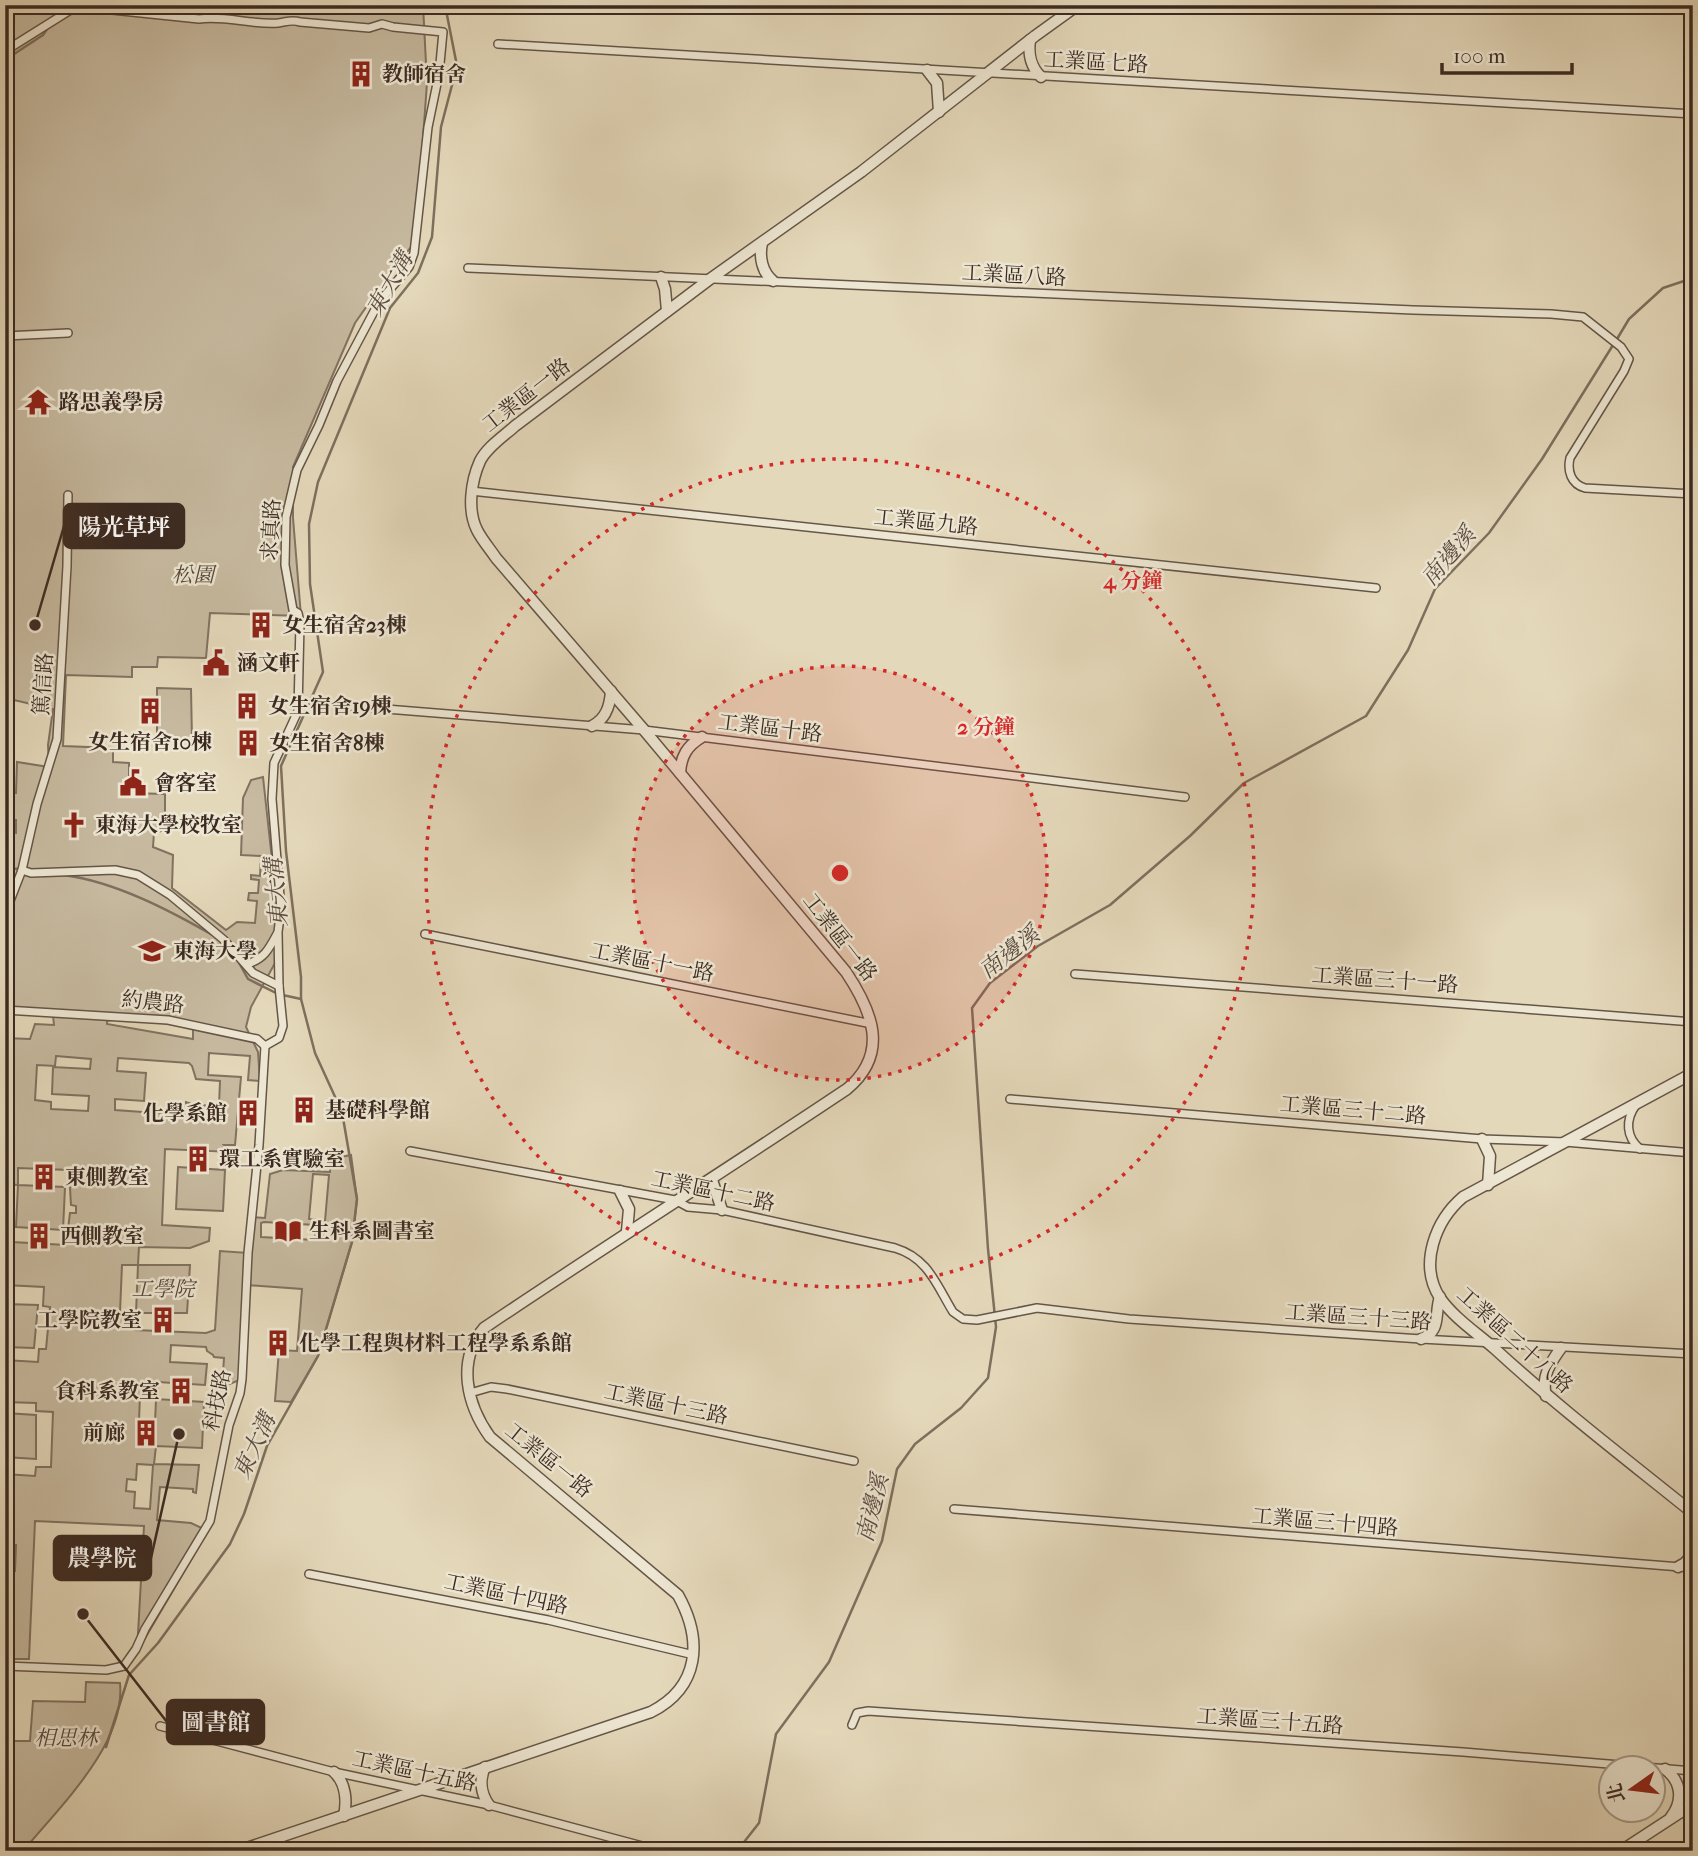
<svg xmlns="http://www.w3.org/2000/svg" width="1698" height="1856" font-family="'IM FELL French Canon','Noto Serif TC',serif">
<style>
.green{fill:#c7baa0;stroke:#817261;stroke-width:2;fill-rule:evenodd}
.water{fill:#ab9d86;stroke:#7e6f5e;stroke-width:2}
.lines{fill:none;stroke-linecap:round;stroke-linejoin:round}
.stream{stroke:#7e6f5e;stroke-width:2.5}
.minor-casing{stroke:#655648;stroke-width:10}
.tertiary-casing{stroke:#655648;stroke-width:13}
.minor{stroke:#ede6d2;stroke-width:7}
.tertiary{stroke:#ede6d2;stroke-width:10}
.ring{fill:none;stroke:#d62828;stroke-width:3.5;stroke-dasharray:3.5 7}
.labels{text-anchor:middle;stroke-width:5;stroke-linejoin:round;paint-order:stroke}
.street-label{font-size:21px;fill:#3b2a22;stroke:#ede6d2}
.poi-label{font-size:21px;font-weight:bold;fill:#3b2a22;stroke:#ede6d2;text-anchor:start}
.park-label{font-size:21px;font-style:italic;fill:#57473b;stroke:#ede6d2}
.water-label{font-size:23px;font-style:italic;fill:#5d4c40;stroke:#ede6d2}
.centre{fill:#d62828;stroke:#ede6d2;stroke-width:3.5}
.ring-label{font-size:21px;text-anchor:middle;font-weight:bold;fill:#d62828;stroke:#ede6d2;stroke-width:5;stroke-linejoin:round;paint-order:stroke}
.leader{fill:none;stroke:#3b2a22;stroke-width:2.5}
.callout-dot{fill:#3b2a22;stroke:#ede6d2;stroke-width:2.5}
.callout{fill:#3b2a22;stroke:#3b2a22;stroke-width:2.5}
.callout-label{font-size:23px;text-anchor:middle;font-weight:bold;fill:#fff}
</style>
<rect width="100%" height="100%" fill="#e4d8ba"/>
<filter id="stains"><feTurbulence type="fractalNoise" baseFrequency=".00286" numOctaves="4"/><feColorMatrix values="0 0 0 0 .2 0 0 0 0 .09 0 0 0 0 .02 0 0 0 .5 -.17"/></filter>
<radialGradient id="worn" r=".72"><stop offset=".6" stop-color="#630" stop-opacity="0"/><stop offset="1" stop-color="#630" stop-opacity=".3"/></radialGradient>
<g class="green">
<path d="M5,5h418l4,78 -9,123 -6,40 -19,23 -38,54 -62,144v51l8,98 -91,-3 -4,45 -48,-1 -1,10h-25v10l-66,-2 -3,71 50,2v14l16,1v30l36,1v36l-11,3 -1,14 20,8 -1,33 54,42 11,-8 18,1 2,-22 -9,-1 1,-7h9l1,-13 -8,-1v-4l9,1 1,-20 -20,-1 2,-57 8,-18 12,-3 15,138 -3,48 -24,44 -5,20 12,25 2,29 -12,-1 2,-24 -41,-3 -1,22 33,2 -6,68h-11l7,7 -66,-3 -3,76 48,3 -1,13 -19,7 -51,-1 -1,18h52l-3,48h-50l-2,17 71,3 9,-3 5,-79 28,2 3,-36 14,1 5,-44 13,-4 47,2 1,-13 20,-4 6,44 -5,43 -34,114 -27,46 -16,-1 4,-51 18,1 5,-62 -55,-4 -5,94 -20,8 2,-29 -10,-1 -1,-2 -6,-4 -1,-4 -35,-2 -1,17 37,2 -2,21 -47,-3 -1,14 -17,-1 -2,52h16l2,-48 48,3 -2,46 -46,-2 -2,18 45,1 -3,28 -3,-1v-3l-33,-2 -3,33 34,3 17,8 -71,121 7,-126 -109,-5 -6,138h-24v-185l30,2 1,-9h15l2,-55 -17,-1v-8l-31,-1v-42l33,2 1,-13h7l4,-42 -7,-1 1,-19 -39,-2v-58h7v15l54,3 4,-32h6v-7l-5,-1 -2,-35 -51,-2v17l47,2 -2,43 -47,-3 2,-42 -13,-1v-65h5l4,-64 -9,-1v-16l25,1 5,-15 19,1 -1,-9 -48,-9v-175l11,1v-13l-11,-1v-26h11l1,-31 32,5 -1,-22 5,-36 -48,-11zM122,1018l71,9v12l-86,-15v-3zM56,1056l35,3 -1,10 -37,-2 -1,27 37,2 -1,15 -37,-2v-7l-16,-2 2,-35 18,1zM118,1058l71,5 3,3 4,13 24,2 -1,25 -24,-1 -9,-3 -1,13 -70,-5v-11l29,2 2,-28 -29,-2zM313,1174l16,1 -4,46 -16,-2zM264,1222l51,3v15l-54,-3v-14zM122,1265h16l-2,48 -16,-1zM137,1464l16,1 -3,44 -16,-1 1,-16 -9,-1 1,-12 9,1z"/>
<path d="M157,688l34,1 1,50 -35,-1z"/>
<path d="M178,1167l47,3 -2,41 -47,-2z"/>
<path d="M5,1304l33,1 -4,43 -29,-1z"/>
<path d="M5,1413l31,2v44l-31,-2z"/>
<path d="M86,1682l34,1c6,61 -60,123 -97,168h-18v-110h25l3,-40 52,1z"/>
</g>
<path class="water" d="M5,1544l11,1 -1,26 -10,-1z"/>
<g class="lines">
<g class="stream">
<path d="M54,17l7,-12"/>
<path d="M5,60l38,-25 4,-6"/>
<path d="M1617,339l12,-20 34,-31 30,-10"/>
<path d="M5,868l14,1"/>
<path d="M64,875c52,7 107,36 152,62"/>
<path d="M237,959l11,20 30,15 23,5"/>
<path d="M106,1747l23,-72 29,-32 72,-99 14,-30 23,-68 51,-90 34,-114 5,-43 -15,-87 -27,-59 -14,-54v-22l-15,-126 -5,-85 42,-94 -13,-88 -1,-60 9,-42 72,-174 28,-35 14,-36 9,-110 16,-61 -12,-61"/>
<path d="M737,1851l22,-28 17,-89 53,-72 53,-121 15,-72 18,-25 46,-36 27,-30 8,-51 -8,-78 -16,-241 18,-25 48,-37 72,-41 80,-69 54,-53 122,-67 42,-66 27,-61 54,-56 53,-74 71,-114"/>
</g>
<g class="minor-casing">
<g id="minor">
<path d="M498,44l1195,70"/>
<path d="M5,51l67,-42 11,-2 116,12c25,-4 52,6 79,4 8,-1 14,-4 22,-1l69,6 13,-4 11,3 50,5 -4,42 -11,53 -14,126 -5,14 -30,35 -42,79 -18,44 -22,45 -11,47 -1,48 8,45 5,3 2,10 -2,88 -24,52 -2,36 9,110 -3,23 1,54 4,40 -4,12 -14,8"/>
<path d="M468,268l945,42 138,4 32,3 38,30 8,12 -5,12 -54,87c-3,13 1,26 15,30l108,6"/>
<path d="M5,336l63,-3"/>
<path d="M471,491l905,97"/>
<path d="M349,706l295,24 541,67"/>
<path d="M22,870l9,3 84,-3 23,5 32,20 54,45 29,33 26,13"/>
<path d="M5,930l3,-24 14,-36 15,-66 20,-65 10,-173 1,-71"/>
<path d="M425,934l447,90"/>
<path d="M247,964c17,-5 22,-15 30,-30"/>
<path d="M1075,974l618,48"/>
<path d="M5,1010l163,10 89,19 8,7"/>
<path d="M1010,1099l472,40 83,3 128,11"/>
<path d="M1636,1105c-11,15 -10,32 4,44"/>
<path d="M410,1151l265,49 13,7 34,3 173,38c33,10 41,36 58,64l10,7 14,1 60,-12 92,11 292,20 272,15"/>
<path d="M470,1393l21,-6 16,2 347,72"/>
<path d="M954,1509l739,59"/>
<path d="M309,1574l239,46 146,35"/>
<path d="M5,1666l101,4 18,-4 12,-17 9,-20 65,-108 19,-96 11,-32 2,-14 6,-126 11,-108 6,-99"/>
<path d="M852,1725l5,-12 11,-2 595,41 230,19"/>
<path d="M160,1726l174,46 155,33 172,46"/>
</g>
</g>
<g class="tertiary-casing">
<g id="tertiary">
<path d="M1030,40c-2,14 0,26 11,37"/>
<path d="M927,70l10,13 2,29"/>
<path d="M762,243c-3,14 0,29 11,38"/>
<path d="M661,277l4,12 2,22"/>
<path d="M592,726c14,-7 18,-20 19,-35"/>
<path d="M680,773c1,-17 7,-27 22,-36"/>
<path d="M1693,1073l-230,124c-27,23 -45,67 -23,101 14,20 37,35 55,51 63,58 131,110 198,164"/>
<path d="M1482,1139l8,17 -2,29"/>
<path d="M712,1180l10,30"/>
<path d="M620,1191l9,18 -2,22"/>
<path d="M1421,1339c21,-8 13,-25 19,-42"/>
<path d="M1546,1396c-5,-19 4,-33 15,-48"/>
<path d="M1678,1567l7,-4 8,-10"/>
<path d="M485,1767c-6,13 -4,27 4,38"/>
<path d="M1665,1769c16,12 19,31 6,48"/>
<path d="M334,1772c12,11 13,29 10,44"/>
<path d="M238,1851l413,-139c49,-25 52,-72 27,-117l-188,-158c-23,-32 -34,-76 -6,-109 120,-81 242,-158 363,-239 43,-36 25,-78 -1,-117l-202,-242 -148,-172c-6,-9 -14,-18 -19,-28 -10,-20 -6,-49 3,-69 7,-14 24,-25 35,-35l195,-147 151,-107 174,-136 43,-31"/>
<path d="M1621,1851l72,-47"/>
</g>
</g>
<use href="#minor" class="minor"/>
<use href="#tertiary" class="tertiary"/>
</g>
<circle cx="840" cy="873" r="207" fill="#d62828" fill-opacity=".12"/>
<g class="ring">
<circle cx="840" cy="873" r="207"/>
<circle cx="840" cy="873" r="414"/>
</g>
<defs>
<g id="building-bare" transform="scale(2.1)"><path d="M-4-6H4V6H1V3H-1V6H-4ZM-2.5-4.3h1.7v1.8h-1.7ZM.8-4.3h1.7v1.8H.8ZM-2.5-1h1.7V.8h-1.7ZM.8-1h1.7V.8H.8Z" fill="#8f2418" stroke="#ede6d2" stroke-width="2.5" paint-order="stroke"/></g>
<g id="temple-bare" transform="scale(2.1)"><path d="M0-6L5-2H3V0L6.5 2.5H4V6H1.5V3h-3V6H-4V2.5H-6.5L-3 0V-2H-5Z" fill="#8f2418" stroke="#ede6d2" stroke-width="2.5" paint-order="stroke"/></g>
<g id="civic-bare" transform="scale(2.1)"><path d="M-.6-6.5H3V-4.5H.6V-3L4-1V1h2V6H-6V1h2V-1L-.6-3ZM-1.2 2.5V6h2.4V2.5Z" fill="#8f2418" stroke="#ede6d2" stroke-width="2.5" paint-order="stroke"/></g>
<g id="church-bare" transform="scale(2.1)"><path d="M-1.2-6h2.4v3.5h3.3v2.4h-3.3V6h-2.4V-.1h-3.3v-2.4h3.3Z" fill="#8f2418" stroke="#ede6d2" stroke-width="2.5" paint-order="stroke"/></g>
<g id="university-bare" transform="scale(2.1)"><path d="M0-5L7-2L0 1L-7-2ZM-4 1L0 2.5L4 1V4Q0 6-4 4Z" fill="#8f2418" stroke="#ede6d2" stroke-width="2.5" paint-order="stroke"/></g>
<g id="library-bare" transform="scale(2.1)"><path d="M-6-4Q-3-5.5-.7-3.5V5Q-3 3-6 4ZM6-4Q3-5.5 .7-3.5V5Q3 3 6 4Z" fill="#8f2418" stroke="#ede6d2" stroke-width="2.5" paint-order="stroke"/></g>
</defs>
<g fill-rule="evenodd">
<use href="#building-bare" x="361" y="74"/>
<use href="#temple-bare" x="38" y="402"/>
<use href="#building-bare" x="261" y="625"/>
<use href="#civic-bare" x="216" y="663"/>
<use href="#building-bare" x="247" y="706"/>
<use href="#building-bare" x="150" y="711"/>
<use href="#building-bare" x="248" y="743"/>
<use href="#civic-bare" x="133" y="783"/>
<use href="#church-bare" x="74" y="825"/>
<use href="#university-bare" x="152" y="951"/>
<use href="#building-bare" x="304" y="1110"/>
<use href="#building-bare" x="248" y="1113"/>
<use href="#building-bare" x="198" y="1159"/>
<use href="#building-bare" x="44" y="1177"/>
<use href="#library-bare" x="288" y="1231"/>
<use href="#building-bare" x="39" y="1236"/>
<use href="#building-bare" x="163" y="1320"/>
<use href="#building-bare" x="278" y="1343"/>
<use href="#building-bare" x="181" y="1391"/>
<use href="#building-bare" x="146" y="1433"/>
</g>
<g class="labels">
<g class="street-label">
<text transform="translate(1096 62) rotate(3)" y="7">工業區七路</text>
<text transform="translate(1014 275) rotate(3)" y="7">工業區八路</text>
<text transform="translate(526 395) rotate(-38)" y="7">工業區一路</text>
<text transform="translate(926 522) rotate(6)" y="7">工業區九路</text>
<text transform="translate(271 530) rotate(-87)" y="7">求真路</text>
<text transform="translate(43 684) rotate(-86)" y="7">篤信路</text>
<text transform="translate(770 728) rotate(7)" y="7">工業區十路</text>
<text transform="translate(840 937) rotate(52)" y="7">工業區一路</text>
<text transform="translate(652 962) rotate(11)" y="7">工業區十一路</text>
<text transform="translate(1385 980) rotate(4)" y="7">工業區三十一路</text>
<text transform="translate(153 1002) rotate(6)" y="7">約農路</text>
<text transform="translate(1353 1110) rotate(5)" y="7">工業區三十二路</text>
<text transform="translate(713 1191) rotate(12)" y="7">工業區十二路</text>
<text transform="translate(1358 1317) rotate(4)" y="7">工業區三十三路</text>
<text transform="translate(1515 1340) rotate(42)" y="7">工業區二十八路</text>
<text transform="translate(217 1400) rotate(-78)" y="7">科技路</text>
<text transform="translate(666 1404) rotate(12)" y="7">工業區十三路</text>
<text transform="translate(549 1460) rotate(39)" y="7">工業區一路</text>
<text transform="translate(1325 1522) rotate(5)" y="7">工業區三十四路</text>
<text transform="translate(506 1594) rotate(12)" y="7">工業區十四路</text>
<text transform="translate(1270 1721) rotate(4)" y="7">工業區三十五路</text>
<text transform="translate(414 1771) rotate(12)" y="7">工業區十五路</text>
</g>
<g class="poi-label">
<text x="382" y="81">教師宿舍</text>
<text x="59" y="409">路思義學房</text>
<text x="282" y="632">女生宿舍23棟</text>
<text x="237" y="670">涵文軒</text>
<text x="268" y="713">女生宿舍19棟</text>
<text x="150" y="749" text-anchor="middle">女生宿舍10棟</text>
<text x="269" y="750">女生宿舍8棟</text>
<text x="154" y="790">會客室</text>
<text x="95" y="832">東海大學校牧室</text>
<text x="173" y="958">東海大學</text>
<text x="325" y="1117">基礎科學館</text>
<text x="227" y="1120" text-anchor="end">化學系館</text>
<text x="219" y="1166">環工系實驗室</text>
<text x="65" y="1184">東側教室</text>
<text x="309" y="1238">生科系圖書室</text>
<text x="60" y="1243">西側教室</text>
<text x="142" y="1327" text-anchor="end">工學院教室</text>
<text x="299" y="1350">化學工程與材料工程學系系館</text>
<text x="160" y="1398" text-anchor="end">食科系教室</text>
<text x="125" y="1440" text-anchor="end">前廊</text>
</g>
<g class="park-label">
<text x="193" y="582">松園</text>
<text x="163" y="1296">工學院</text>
<text x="66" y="1745">相思林</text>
</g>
<g class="water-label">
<text transform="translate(389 284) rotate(-60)" y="8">東大溝</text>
<text transform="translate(1448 556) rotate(-49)" y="8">南邊溪</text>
<text transform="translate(276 893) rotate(-95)" y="8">東大溝</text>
<text transform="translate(1009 952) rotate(-38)" y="8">南邊溪</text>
<text transform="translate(254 1446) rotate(-65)" y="8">東大溝</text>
<text transform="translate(872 1508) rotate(-76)" y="8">南邊溪</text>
</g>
</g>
<circle cx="840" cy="873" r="10" class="centre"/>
<g class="ring-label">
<text x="1133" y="588">4 分鐘</text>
<text x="986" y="734">2 分鐘</text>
</g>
<path class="leader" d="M35 625L64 526M179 1434L151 1558M83 1614L167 1722"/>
<g class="callout-dot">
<circle cx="35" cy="625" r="7"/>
<circle cx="179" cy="1434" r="7"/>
<circle cx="83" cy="1614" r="7"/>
</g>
<g class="callout">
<rect x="64" y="504" width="120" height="44" rx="7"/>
<rect x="54" y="1536" width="97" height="44" rx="7"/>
<rect x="167" y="1700" width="97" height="44" rx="7"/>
</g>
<g class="callout-label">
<text x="124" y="535">陽光草坪</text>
<text x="102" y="1566">農學院</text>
<text x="216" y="1730">圖書館</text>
</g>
<rect width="1698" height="1856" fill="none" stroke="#e4d8ba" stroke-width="28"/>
<rect x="7" y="7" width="1684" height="1842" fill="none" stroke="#3b2a22" stroke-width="3.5"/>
<rect x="14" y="14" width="1670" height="1828" fill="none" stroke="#3b2a22" stroke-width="2"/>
<g transform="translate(1632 1789) rotate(256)"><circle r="33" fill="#ede6d2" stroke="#a69b8c" stroke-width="2"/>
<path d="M0-5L12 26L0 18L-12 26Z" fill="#8f2418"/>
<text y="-10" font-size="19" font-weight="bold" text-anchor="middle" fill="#3b2a22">北</text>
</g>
<path d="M1442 63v10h130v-10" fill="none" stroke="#3b2a22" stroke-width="3.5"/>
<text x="1453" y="63" font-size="21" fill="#3b2a22" stroke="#ede6d2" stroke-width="5" paint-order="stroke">100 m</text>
<rect width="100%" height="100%" filter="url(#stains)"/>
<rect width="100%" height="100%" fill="url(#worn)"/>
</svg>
